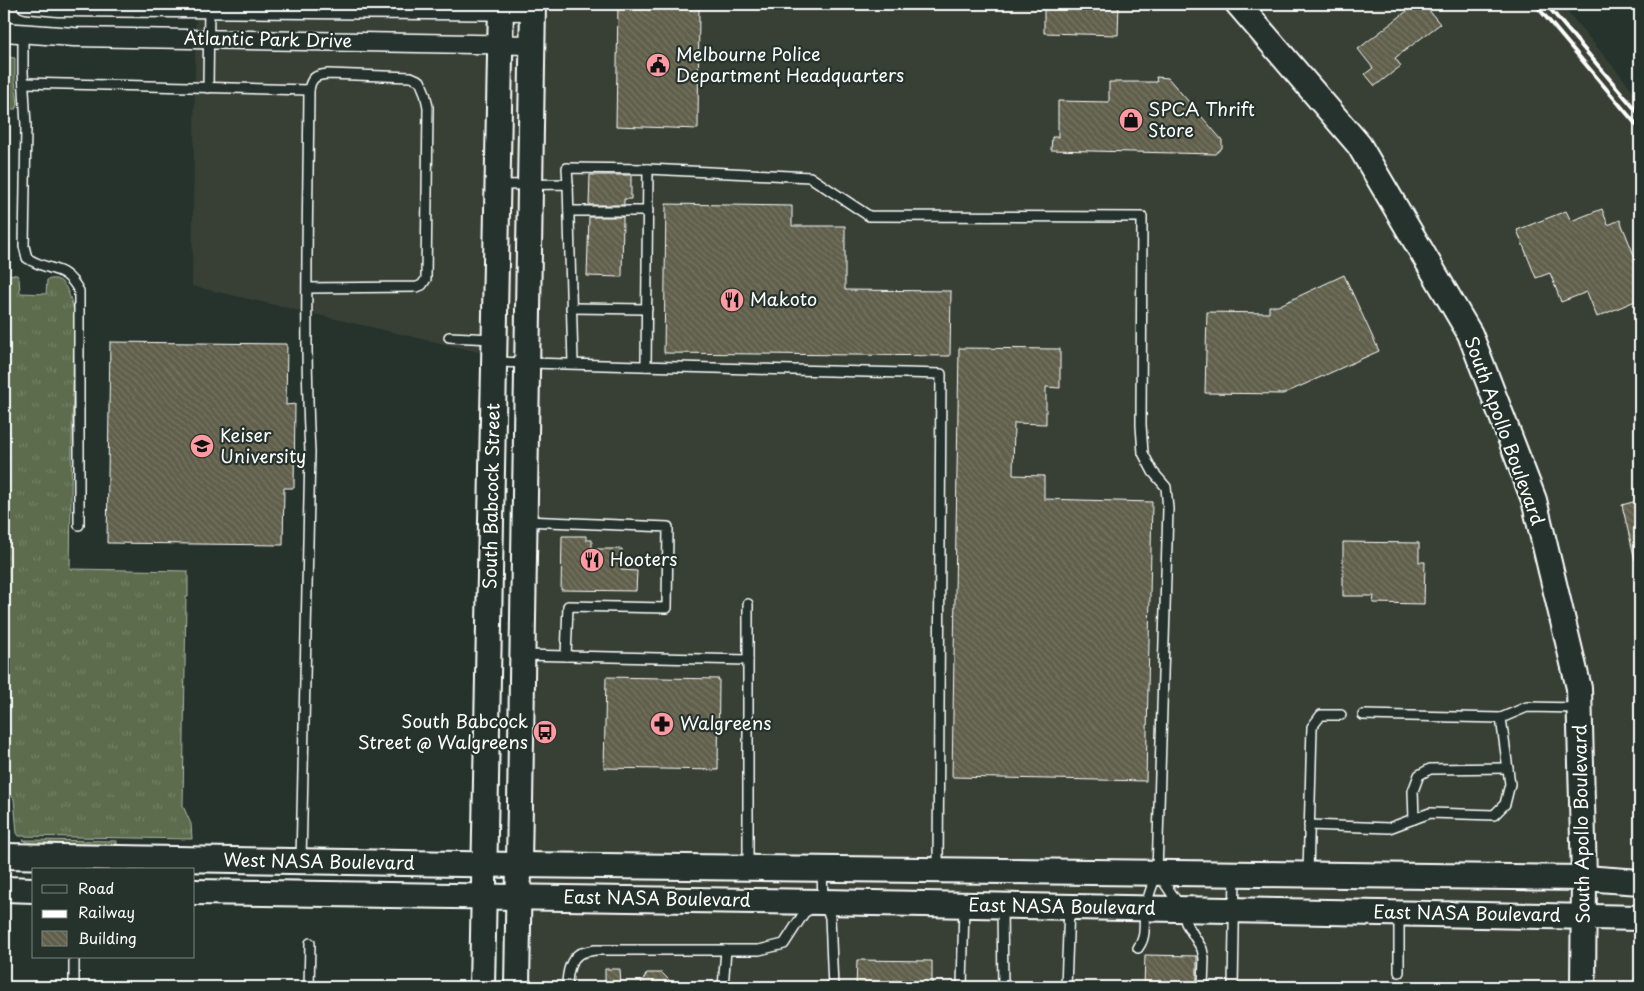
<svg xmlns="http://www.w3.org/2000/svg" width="1644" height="991" font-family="'Playpen Sans',sans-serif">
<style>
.built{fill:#374036}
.grass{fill:url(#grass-tufts);stroke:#adb6a6}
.building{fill:url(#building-back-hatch);stroke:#fff}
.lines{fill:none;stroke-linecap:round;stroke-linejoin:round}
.lane-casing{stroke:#fff;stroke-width:12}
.street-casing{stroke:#fff;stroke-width:21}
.secondary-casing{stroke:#fff;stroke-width:28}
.lane{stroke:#26332d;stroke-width:9}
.street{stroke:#26332d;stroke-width:18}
.secondary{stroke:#26332d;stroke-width:24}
.rail{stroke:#fff;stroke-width:4}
.labels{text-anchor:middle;stroke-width:4.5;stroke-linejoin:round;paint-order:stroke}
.street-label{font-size:18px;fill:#fff;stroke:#26332d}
.poi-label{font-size:18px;fill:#fff;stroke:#26332d;text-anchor:start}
</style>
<defs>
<pattern id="grass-tufts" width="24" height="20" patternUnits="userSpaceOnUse" patternTransform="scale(1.25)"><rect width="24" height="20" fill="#5b6c4e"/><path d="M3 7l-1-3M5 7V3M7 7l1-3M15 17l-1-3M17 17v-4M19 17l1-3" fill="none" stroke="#748269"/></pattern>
<pattern id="building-back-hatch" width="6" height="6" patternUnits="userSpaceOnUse" patternTransform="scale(1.25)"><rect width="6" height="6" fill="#605f4b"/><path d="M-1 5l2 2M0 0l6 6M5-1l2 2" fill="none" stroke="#787766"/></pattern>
</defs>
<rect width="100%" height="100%" fill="#26332d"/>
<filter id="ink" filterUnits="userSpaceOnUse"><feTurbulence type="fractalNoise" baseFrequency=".02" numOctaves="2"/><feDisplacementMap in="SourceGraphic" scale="10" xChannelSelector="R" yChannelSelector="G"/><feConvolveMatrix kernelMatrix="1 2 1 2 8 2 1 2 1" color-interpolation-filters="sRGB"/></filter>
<g filter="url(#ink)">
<path class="built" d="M196,4h1365l79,95v888h-1124l11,-624 -335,-77z"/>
<g class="grass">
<path d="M4,57l11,1v23l3,24 -2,4h-11l-1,83z"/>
<path d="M4,274l13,1 2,4 1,14 26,1 1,-14c19,-7 23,18 27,31l-4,258 118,2v26h-2l-3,209 8,18 1,15 -173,-3 -2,-3 -3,-34 -10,-13v-281l1,-2 -1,-1z"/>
<path d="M23,840l94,1v5l-82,-1z"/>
</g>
<g class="building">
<path d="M618,4h81l-1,125 -82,-3z"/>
<path d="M1044,4h75l-1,31 -74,-2z"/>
<path d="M1416,4h8l16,20 -45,34 6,8 -26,20 -10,-12 8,-6 -15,-19z"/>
<path d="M1156,77l12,1 54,62v8l-7,6 -164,-4 1,-13h6v-36l51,1v-20h48z"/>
<path d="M590,175h41v24h-7v6h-35z"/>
<path d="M666,204l126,2v20h53v64l106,1 -1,65 -286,-3z"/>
<path d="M1602,209l6,16 12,-5 20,50v29l-43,18 -10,-25 -26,10 -11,-29 -14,5 -19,-48 49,-19 5,10z"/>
<path d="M589,217h34l-1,60 -35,-1z"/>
<path d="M1344,275l35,76 -96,43 -78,-1 2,-81 62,1v-7h9z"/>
<path d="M110,342l177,2 -1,61 9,-1 -1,84h-10l-1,57 -176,-2z"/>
<path d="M959,348l101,1v39l-14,-1v37l-32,-1 -1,52 31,1v23l108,3 -6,279 -194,-4z"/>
<path d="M1640,500v60h-5l-13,-55z"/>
<path d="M562,536h24v4h6v9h30l-1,21 16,1 -1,20 -75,-1z"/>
<path d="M1343,542l76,1v19h6l-1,42 -51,-1 1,-7h-31z"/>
<path d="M606,677l113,2 -1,91 -114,-2z"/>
<path d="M1145,955l52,1v31h-53z"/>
<path d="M857,960l75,1v26h-76z"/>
<path d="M605,969h15l1,17h-16z"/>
<path d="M647,973h15l14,14h-37z"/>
</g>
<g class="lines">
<g class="lane-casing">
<g id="lane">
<path d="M23,33v39l3,54 -2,120 3,12c23,15 37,5 52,33v234"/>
<path d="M24,83l285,7"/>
<path d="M208,88l1,-82"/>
<path d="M568,184l-1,-16 81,1 162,8 59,39 273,1 -1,208 2,28 10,19 13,15 2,22 -11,364c-4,11 -9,22 -11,34 -4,15 2,28 -8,41"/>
<path d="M498,185l70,-1 5,179"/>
<path d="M569,211h79"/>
<path d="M571,308l76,1"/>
<path d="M449,337l45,2"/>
<path d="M495,362l446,12 -3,496"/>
<path d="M646,366l2,-197"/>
<path d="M525,521l143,6 -1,81 -99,-2 -2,50"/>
<path d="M748,604v56"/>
<path d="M522,655l226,5v206"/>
<path d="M1363,715l138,3 26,-11 51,1"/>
<path d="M1414,819l-1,-28 6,-16 11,-6 78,-1"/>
<path d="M1309,825l80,3 41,-15 64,2 11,-11 5,-20 -9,-66"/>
<path d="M301,861l9,-409c-6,-120 -2,-241 -1,-362 2,-12 6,-15 19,-16l83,3 9,4 5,12 3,14 -2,172 -4,6 -5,2 -110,1"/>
<path d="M822,869l1,33 7,15 3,70"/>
<path d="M1308,874l4,-147 9,-12h20"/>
<path d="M1159,875l23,34 4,14 16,26 2,9 -1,29"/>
<path d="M1002,908l1,79"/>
<path d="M1399,972v-57"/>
<path d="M74,987v-30"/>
<path d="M309,987l1,-44"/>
<path d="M567,987c0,-10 2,-26 12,-33 4,-2 11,-3 16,-4h164l25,-6 20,-31 8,-5"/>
<path d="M723,987l3,-37"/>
<path d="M962,987l2,-82"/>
<path d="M1066,987l3,-80"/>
<path d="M1233,987l2,-113"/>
</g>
</g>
<g class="street-casing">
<g id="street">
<path d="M26,4l32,3 475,4"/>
<path d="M4,32l70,5 458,8"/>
</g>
</g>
<g class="secondary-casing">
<g id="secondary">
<path d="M1238,4l121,141 111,189 64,166 45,188 5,190 -1,109"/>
<path d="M4,856l515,9 1065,13 56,4"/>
<path d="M4,889l30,1"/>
<path d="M194,892l629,10 817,16"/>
<path d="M482,987l19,-983"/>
<path d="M517,987l16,-983"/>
</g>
</g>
<use href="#lane" class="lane"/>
<use href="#street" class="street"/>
<use href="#secondary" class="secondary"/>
<g class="rail">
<path d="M1535,4l105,125"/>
<path d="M1546,4l94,111"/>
</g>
</g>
</g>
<defs>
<g id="civic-disc" transform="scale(1.25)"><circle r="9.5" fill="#ff9aa2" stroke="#26332d"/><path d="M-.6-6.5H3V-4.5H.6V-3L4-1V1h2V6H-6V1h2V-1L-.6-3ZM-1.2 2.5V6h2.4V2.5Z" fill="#111"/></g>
<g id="shop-disc" transform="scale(1.25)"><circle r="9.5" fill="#ff9aa2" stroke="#26332d"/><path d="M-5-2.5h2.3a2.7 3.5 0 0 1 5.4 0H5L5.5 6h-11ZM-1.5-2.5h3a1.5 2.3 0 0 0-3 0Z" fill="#111"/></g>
<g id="restaurant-disc" transform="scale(1.25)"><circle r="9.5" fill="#ff9aa2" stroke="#26332d"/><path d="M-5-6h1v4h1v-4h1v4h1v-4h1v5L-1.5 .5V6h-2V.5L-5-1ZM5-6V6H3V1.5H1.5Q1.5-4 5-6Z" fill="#111"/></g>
<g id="university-disc" transform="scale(1.25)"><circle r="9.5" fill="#ff9aa2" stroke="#26332d"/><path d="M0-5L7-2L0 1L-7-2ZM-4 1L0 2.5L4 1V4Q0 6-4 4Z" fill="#111"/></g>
<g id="pharmacy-disc" transform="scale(1.25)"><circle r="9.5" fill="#ff9aa2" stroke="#26332d"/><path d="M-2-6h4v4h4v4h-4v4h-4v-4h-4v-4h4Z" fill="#111"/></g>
<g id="bus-disc" transform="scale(1.25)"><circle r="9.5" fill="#ff9aa2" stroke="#26332d"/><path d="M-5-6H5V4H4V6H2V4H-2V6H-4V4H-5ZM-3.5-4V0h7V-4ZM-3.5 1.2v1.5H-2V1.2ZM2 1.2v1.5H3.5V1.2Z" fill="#111"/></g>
</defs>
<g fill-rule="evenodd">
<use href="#civic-disc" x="658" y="65"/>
<use href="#shop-disc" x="1131" y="120"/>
<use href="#restaurant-disc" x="732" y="300"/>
<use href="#university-disc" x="202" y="446"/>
<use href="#restaurant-disc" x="592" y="560"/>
<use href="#pharmacy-disc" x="662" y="724"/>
<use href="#bus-disc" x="545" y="732"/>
</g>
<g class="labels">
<g class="street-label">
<text transform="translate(268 40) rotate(1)" y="6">Atlantic Park Drive</text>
<text transform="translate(1504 431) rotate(70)" y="6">South Apollo Boulevard</text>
<text transform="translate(492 496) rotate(-89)" y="6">South Babcock Street</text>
<text transform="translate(1582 824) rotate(-91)" y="6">South Apollo Boulevard</text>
<text transform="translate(319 862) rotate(1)" y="6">West NASA Boulevard</text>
<text transform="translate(657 899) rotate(1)" y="6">East NASA Boulevard</text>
<text transform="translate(1062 907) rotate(1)" y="6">East NASA Boulevard</text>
<text transform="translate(1467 914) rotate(1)" y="6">East NASA Boulevard</text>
</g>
<g class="poi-label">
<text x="676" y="61">Melbourne Police<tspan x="676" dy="21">Department Headquarters</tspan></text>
<text x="1148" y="116">SPCA Thrift<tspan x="1148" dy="21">Store</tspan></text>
<text x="750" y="306">Makoto</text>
<text x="220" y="442">Keiser<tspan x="220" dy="21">University</tspan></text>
<text x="610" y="566">Hooters</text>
<text x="528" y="728" text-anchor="end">South Babcock<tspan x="528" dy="21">Street @ Walgreens</tspan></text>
<text x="680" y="730">Walgreens</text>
</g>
</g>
<rect width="1644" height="991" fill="none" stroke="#26332d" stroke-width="20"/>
<rect x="10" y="10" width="1624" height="971" fill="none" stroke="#fff" stroke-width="2" filter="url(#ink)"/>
<rect x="32" y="868" width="162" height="90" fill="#26332d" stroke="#7d8581"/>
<rect x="42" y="885" width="25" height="8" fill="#26332d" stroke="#7d8581"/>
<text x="78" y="894" font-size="15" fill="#ffffff">Road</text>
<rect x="42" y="910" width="25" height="8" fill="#ffffff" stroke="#7d8581"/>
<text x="78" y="918" font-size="15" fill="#ffffff">Railway</text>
<rect x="42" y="931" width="25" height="15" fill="url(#building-back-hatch)" stroke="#7d8581"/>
<text x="78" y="944" font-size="15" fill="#ffffff">Building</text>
</svg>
